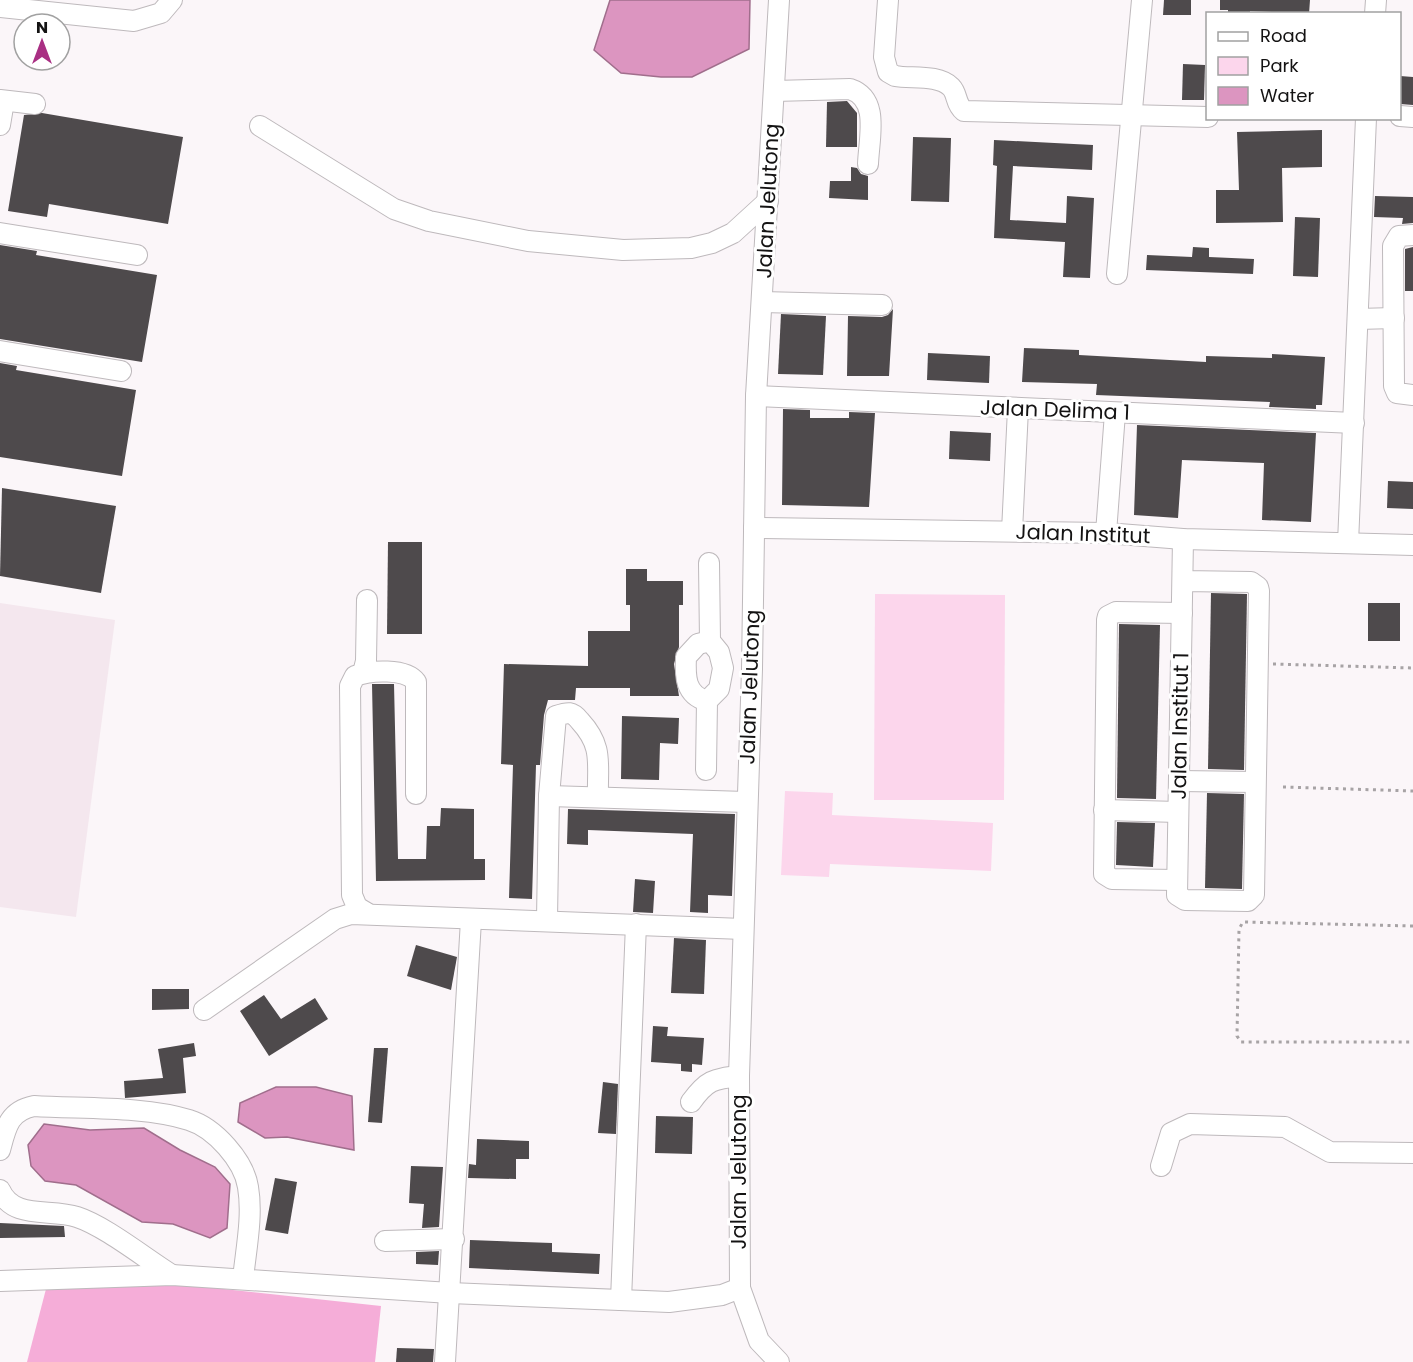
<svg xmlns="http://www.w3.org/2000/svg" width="1413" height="1362" font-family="Poppins,sans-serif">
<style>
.built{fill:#f4e7ee}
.green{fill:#fcd6ec}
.forest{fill:#f5add8}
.water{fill:#dc95c0;stroke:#a06e8c;stroke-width:1.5}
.building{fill:#4e4a4c}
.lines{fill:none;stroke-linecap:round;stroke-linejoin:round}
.minor-casing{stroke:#beb9bc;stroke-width:22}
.path{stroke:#a7a3a5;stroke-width:3;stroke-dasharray:3 4.5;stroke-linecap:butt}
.minor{stroke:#fff;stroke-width:20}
.labels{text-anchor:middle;stroke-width:6;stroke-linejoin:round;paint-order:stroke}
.street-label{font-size:21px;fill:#141313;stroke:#fff}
</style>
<rect width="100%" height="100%" fill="#fbf6f9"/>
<path class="built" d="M0,603l115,17 -39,297 -76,-10z"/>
<g class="green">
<path d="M875,594l130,1 -1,205h-130z"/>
<path d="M785,791l48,2 -1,22 161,8 -2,48 -161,-7 -1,13 -48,-2z"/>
</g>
<path class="forest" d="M177,1284l204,22 -6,56h-348l19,-73z"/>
<g class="water">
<path d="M610,0h140l-1,49 -57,28h-31l-40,-4 -27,-23z"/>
<path d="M276,1087h40l36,9 2,54 -67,-13 -22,1 -27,-16 2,-19z"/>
<path d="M44,1124l46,6 54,-2 36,22 35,17 15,17 -3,44 -17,10 -37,-14 -31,-2 -66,-37 -31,-4 -14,-15 -3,-21z"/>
</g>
<g class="building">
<path d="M1164,0h27v15h-28z"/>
<path d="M1220,0h90l-1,14 -59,-3v3h-22v-4h-8z"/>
<path d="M1183,64l22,1 -1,35h-22z"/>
<path d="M1400,76l13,1v28l-13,-1z"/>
<path d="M847,101l10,12v34h-31l1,-45z"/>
<path d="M42,113l141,24 -15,87 -119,-20 -2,13 -39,-6 16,-96z"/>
<path d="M1322,130v37l-40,1 1,54 -67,1v-33h23l-2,-58z"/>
<path d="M913,137l38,1 -2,64 -38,-1z"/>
<path d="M994,140l99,5 -1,25 -79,-4 -3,54 56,3 1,-27 27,2 -4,80 -27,-1 2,-35 -71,-4 3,-72 -4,-1z"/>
<path d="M851,167l6,1 4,6 7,2v24l-39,-2 1,-17h21z"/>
<path d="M1375,196l38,1v26l-11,1 1,-6 -29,-1z"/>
<path d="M1295,217l25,1 -2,59 -25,-1z"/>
<path d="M0,245l37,6 -1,4 121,20 -15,87 -142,-23z"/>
<path d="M1193,247l16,1v9l45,2 -1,15 -107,-4 1,-15 45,2z"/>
<path d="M1413,247v44h-8v-42z"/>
<path d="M893,309l-4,67h-42l1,-60 34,1 6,-2z"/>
<path d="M781,314l45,2 -3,59 -45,-1z"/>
<path d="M1024,348l55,2v5l127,7v-6l66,2v-4l53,3 -3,48h-6v4l-47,-2 1,-5 -174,-7 1,-11 -75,-2z"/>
<path d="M928,353l62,3 -1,27 -62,-3z"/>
<path d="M0,363l17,3 -1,4 120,20 -14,86 -122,-19z"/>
<path d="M783,409l27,1v8h39v-6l26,1 -6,94 -87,-2z"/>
<path d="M1137,425l179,8 -5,89 -49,-2 2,-57 -82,-3 -4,58 -44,-3z"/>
<path d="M950,431l41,2 -1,28 -41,-2z"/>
<path d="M1388,481l25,1v27l-26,-1z"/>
<path d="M2,488l114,18 -15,87 -101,-17z"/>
<path d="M388,542h34v92h-35z"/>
<path d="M626,569h21v12h36v24h-4v42l-5,17 5,32h-49v-8h-54l-1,12h-27l-4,15 -4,50h-4l-4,134 -23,-1 4,-133 -12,-1 3,-100 84,2v-35h42v-26h-4z"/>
<path d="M1211,593l36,1 -3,176 -36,-1z"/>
<rect x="1368" y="603" width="32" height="38"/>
<path d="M1119,624l41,1 -4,174 -39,-1z"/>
<path d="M372,684h22l4,175h28l1,-33h13l1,-18 33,1v50h11v21l-109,1z"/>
<path d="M622,716l57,2 -1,26 -18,-1 -1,37 -38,-1z"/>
<path d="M1207,793l37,1 -2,95 -37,-1z"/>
<path d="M568,809l167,5 -3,82 -24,-1v18l-18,-1 3,-78 -105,-4v15l-21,-1z"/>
<path d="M1117,822l38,1 -2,44 -37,-2z"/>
<path d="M635,879l20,2 -2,32 -20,-1z"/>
<path d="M674,938l32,2 -2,54 -33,-1z"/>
<path d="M416,945l41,12 -6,33 -44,-14z"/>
<path d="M152,989h37v20l-37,1z"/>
<path d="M264,995l17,24 34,-21 13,21 -59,37 -29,-45z"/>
<path d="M653,1026l15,1 -1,9 37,2 -2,27 -10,-1v8l-11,-1v-7l-30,-2z"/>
<path d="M194,1043l2,13 -13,2 3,35 -61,5 -1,-17 39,-3 -5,-29z"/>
<path d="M374,1048h14l-6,75 -14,-1z"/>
<path d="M603,1082l15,2 -2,50 -18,-1z"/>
<path d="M656,1116l37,1 -1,37 -37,-1z"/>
<path d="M477,1139l52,2v18h-13v20l-48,-1 1,-14 7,1z"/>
<path d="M411,1166l32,1 -4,60 -17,1 2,-24 -15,-1z"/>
<path d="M275,1178l22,4 -9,52 -23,-4z"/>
<path d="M0,1223l64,3 1,11 -65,1z"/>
<path d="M470,1240l82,3v9l48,2 -1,20 -130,-6z"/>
<path d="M439,1251l-1,14 -22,-1v-12z"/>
<path d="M397,1348l37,1 -1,13h-37z"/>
</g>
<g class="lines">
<g class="minor-casing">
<g id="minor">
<path d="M779,0l-23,396 -4,273 -13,407 1,212 19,53 20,21"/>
<path d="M888,0l-4,57 4,15 7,4c16,3 43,-2 56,11 7,7 4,17 13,24l244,6"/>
<path d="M0,7l134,14 27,-8 11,-13"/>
<path d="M1375,14l1,-14"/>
<path d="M774,91l76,-2c30,10 19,48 18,75"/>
<path d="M0,100l35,4"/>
<path d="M1400,116l13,1"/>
<path d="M0,125l4,-24"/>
<path d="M260,126l134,83 35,12 99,20 95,9 68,-2 21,-5 21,-10 35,-32"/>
<path d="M0,233l137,22"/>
<path d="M1413,235l-14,1 -6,10 1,140 3,7 16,2"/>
<path d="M1117,274l25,-274"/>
<path d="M762,302l120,3"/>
<path d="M1358,319l36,-1"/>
<path d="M0,351l121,20"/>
<path d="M756,396l598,27"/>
<path d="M754,528l352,5 77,6 230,6"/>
<path d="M1012,531l6,-122"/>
<path d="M1106,533l9,-120"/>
<path d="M1183,539l-6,356 8,5 63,1 6,-6 5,-304 -1,-4 -7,-5 -68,-1"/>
<path d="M1348,543l18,-425"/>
<path d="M363,673l3,-12 1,-61"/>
<path d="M707,701c-22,-6 -22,-25 -21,-44l12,-13 12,-3"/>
<path d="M706,770l1,-69 12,-12 4,-21 -4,-16 -9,-11 -1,-78"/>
<path d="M1179,781l76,1"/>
<path d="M549,796l197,6"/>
<path d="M1104,810l74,2"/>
<path d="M1176,880l-64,-1 -8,-5 3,-254 1,-4 8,-4 66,1"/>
<path d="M367,913l-10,-6 -5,-12 -2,-209 5,-10c15,-6 51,-8 61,6v112"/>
<path d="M547,919l2,-123 7,-80c12,-4 16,-5 24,5 24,26 17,43 18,76"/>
<path d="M204,1010l131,-91 16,-5 392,15"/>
<path d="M691,1102c16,-22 22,-23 48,-26"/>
<path d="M0,1150c6,-23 9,-39 34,-44 47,3 111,0 155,14 26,8 55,41 59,67 5,29 -2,62 -5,92"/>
<path d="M1161,1166l10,-33 19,-9 95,3 45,25 83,1"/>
<path d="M0,1190c13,30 50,18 77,27 28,9 69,42 95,58"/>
<path d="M385,1241l69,-2"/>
<path d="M0,1281l172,-6 278,18 219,9 53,-7 18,-7"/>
<path d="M621,1300l15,-376"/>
<path d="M445,1362l26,-442"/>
</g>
</g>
<g class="path">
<path d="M1273,664l140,4"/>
<path d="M1283,787l130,4"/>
<path d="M1413,926l-170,-4 -4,7 -2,107 4,6h172"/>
</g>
<use href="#minor" class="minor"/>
</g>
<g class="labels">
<g class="street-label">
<text transform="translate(768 201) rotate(-87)" y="7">Jalan Jelutong</text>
<text transform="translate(1055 410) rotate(2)" y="7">Jalan Delima 1</text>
<text transform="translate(1083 534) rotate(2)" y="7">Jalan Institut</text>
<text transform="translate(750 687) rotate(-88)" y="7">Jalan Jelutong</text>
<text transform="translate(1180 726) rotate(-89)" y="7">Jalan Institut 1</text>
<text transform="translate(739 1172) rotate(-90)" y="7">Jalan Jelutong</text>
</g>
</g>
<rect x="1206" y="12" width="195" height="108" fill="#ffffff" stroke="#a1a1a1" stroke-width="1.5"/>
<rect x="1218" y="32" width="30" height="9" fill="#ffffff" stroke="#a1a1a1" stroke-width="1.5"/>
<text x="1260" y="42" font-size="18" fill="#141313">Road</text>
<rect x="1218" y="57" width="30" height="18" fill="#fcd6ec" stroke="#a1a1a1" stroke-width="1.5"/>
<text x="1260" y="72" font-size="18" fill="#141313">Park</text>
<rect x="1218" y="87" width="30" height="18" fill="#dc95c0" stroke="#a1a1a1" stroke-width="1.5"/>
<text x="1260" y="102" font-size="18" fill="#141313">Water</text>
<g transform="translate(42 42)"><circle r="28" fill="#ffffff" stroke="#a1a1a1" stroke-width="1.5"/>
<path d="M0-4.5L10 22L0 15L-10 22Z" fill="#a92f83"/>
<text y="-9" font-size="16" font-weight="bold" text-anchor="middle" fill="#141313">N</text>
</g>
</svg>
